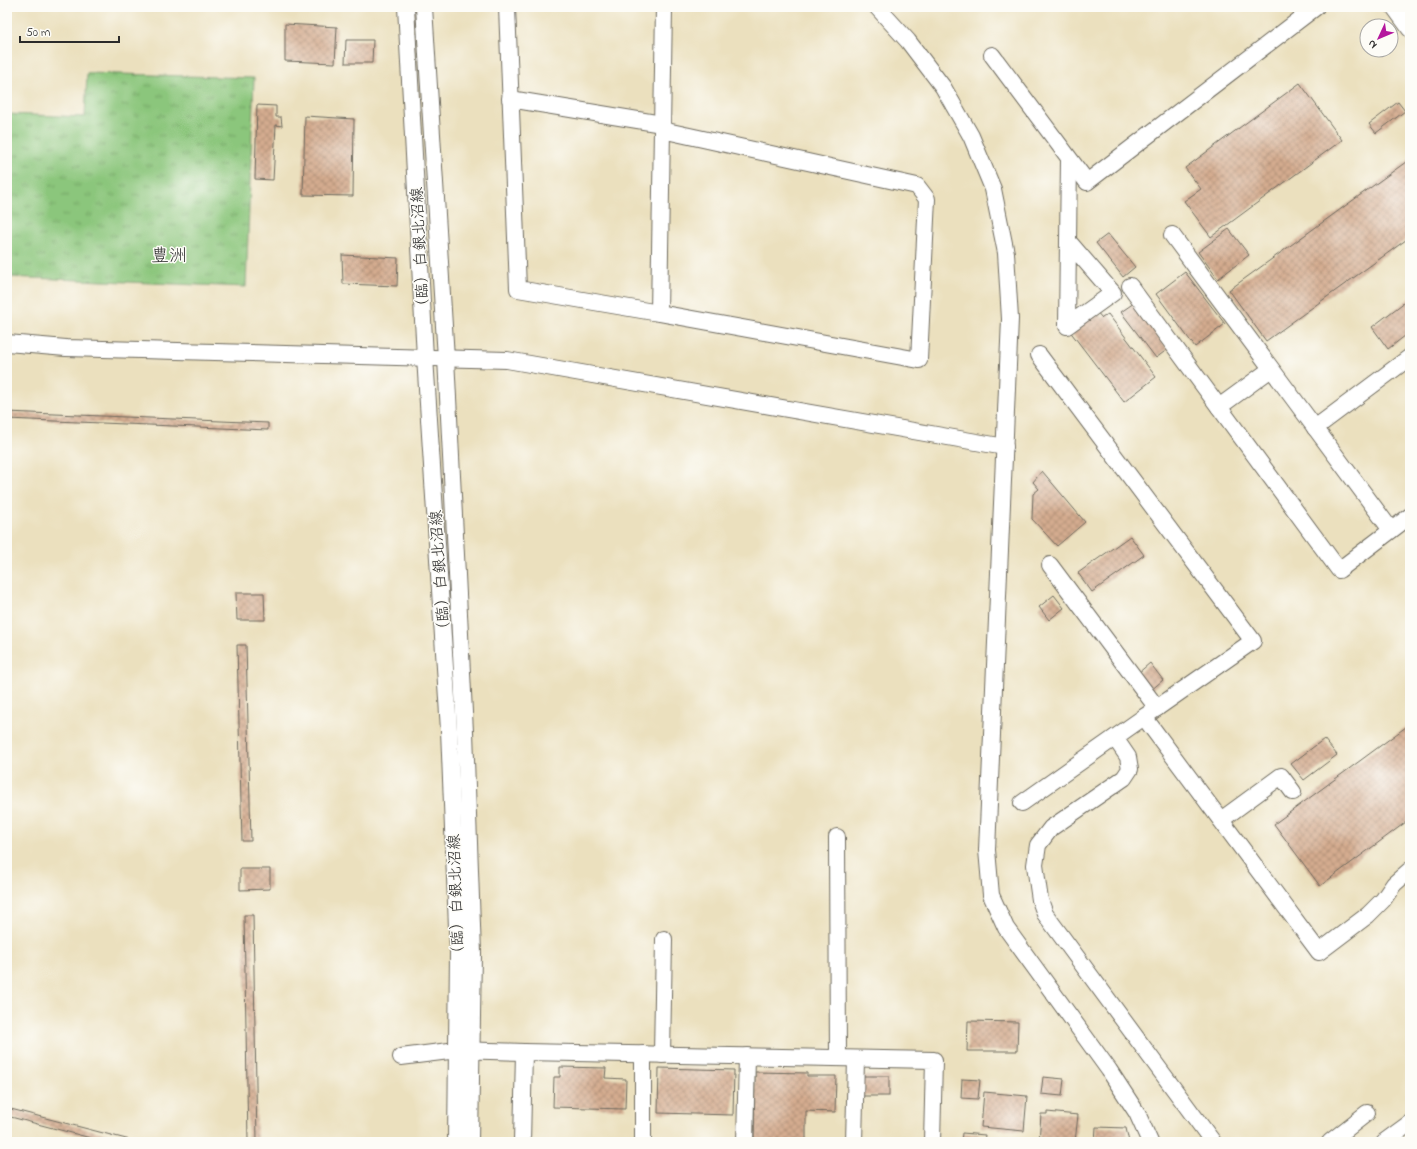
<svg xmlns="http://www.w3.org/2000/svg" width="1417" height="1149" font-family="'Indie Flower','Klee One',sans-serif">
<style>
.grass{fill:url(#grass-tufts);stroke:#5b7853}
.building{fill:url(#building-cross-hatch)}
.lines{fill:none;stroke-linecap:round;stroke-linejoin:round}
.minor-casing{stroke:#6e6a5e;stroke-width:18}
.minor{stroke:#fff;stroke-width:16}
.labels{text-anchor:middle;stroke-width:3;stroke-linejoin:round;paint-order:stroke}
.street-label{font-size:16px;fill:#2b2b2b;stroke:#fdfcf7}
.quarter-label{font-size:18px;fill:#2b2b2b;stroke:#fdfcf7}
</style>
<defs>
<pattern id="grass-tufts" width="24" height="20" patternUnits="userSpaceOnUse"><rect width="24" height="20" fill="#8bc67b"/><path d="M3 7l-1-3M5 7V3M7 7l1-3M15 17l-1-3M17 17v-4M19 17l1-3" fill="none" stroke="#72a165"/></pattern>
<pattern id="building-cross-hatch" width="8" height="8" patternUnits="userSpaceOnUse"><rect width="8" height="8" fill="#d4ac8f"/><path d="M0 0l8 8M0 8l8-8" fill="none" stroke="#ac8c75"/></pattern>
</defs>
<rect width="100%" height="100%" fill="#fdfcf7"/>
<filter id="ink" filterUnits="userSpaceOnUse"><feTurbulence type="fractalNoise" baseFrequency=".025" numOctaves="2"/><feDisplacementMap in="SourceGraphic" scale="8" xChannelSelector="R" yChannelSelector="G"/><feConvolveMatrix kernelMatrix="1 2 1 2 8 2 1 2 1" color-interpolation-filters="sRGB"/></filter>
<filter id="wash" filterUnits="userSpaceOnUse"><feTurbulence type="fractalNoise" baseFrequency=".012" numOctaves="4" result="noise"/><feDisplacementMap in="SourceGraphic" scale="16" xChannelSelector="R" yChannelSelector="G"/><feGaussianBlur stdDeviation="0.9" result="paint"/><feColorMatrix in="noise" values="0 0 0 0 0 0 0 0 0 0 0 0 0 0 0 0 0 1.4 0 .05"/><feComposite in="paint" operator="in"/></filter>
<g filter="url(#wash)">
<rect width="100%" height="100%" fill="#ebe0be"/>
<path class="grass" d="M87,73l167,5 -8,209 -239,-10v-163l78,3z"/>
<g id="blocks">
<g class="building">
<path d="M285,24l52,3 -2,36 -50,-2z"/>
<path d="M346,40h27l-1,23h-27z"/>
<path d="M1300,83l42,57 -131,97 -27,-36 17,-12 -16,-21z"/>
<path d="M1398,102l7,9 -29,22 -7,-9z"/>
<path d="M257,105l19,1v11h5l1,9 -6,-1 -3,55 -18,-1z"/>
<path d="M305,116l49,3 -1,77 -50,-1z"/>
<path d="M1410,159v78l-144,104 -37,-51z"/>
<path d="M1229,229l20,26 -31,24 -20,-27z"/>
<path d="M1108,234l27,33 -12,10 -27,-34z"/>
<path d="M342,255l56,3 -1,28 -54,-2z"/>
<path d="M1185,272l40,52 -30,23 -39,-53z"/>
<path d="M1410,298v34l-22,17 -16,-22z"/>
<path d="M1134,303l34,46 -12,9 -35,-46z"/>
<path d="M1095,310l7,8 6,-4 48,63 -32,25 -55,-72z"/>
<path d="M7,412l261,11v7l-261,-11z"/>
<path d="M1042,471l43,51 -28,24 -25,-27 1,-25 6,-5 -6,-7z"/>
<path d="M1130,536l14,19 -52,37 -14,-19z"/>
<path d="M236,593h28l1,27h-28z"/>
<path d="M1054,595l10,13 -15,12 -10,-13z"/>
<path d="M237,645h9l5,196h-9z"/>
<path d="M1150,663l13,17 -13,11 -13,-17z"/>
<path d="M1410,724v95l-90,67 -46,-62z"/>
<path d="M1324,739l13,16 -33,25 -13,-16z"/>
<path d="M240,869h30v20l-30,1z"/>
<path d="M244,915h9l4,227h-9z"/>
<path d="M968,1021l50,1 -1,29h-50z"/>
<path d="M560,1067l46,1 -1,10 21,1 -1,30 -72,-2 1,-30h6z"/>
<path d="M659,1068l75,2 -1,45 -75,-2z"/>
<path d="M755,1072l52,1v3h29l-1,36 -29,-1v31h-52z"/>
<rect x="862" y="1076" width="27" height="20"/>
<path d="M1043,1077l21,2 -2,17 -21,-2z"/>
<path d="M962,1079l18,1 -2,19 -17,-1z"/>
<path d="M984,1092l43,4 -3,35 -43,-4z"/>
<path d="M7,1108l127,33v1h-28l-99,-26z"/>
<path d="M1047,1112l31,3 -3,27h-36l2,-28h6z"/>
<path d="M1096,1127l30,1 3,14h-34z"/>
<path d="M962,1133l23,2 -1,7h-23z"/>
</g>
</g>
</g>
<g filter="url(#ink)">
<use href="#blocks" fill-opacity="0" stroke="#6e6a5e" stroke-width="1"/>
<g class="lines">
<g class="minor-casing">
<g id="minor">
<path d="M406,7l19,350 24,373 9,222 -2,190"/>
<path d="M424,7l22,351 19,374 8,221 -3,189"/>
<path d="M507,7l11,282 141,24"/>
<path d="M877,7l31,34 35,46 28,49 22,53 13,64 4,66 -23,531 4,45 15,33 103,142 28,43 13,29"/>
<path d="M1394,7l16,22"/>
<path d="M992,55l95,127 229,-175"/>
<path d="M510,99l152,25"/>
<path d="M662,130l255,56 10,13 -8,161 -260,-47 5,-306"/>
<path d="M1172,235l219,295"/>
<path d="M1068,241l45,52 -46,33 2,-167"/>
<path d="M1130,286l209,284 71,-54"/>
<path d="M7,343l59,5 441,12 498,87"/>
<path d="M1039,355l214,286 -109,76"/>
<path d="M1219,407l52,-38"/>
<path d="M1315,428l95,-71"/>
<path d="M1050,565l107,143"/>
<path d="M1115,738l13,19 2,12 -6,9 -73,50 -13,17 -3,20 5,35 5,14 168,228"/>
<path d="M1022,803l122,-86 175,235 49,-37 15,-15 11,-16 16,-14"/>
<path d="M1221,820l60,-44 12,16"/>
<path d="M837,837l1,221"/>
<path d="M662,1055l2,-116"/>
<path d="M401,1057l56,-7 67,2"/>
<path d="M522,1142l2,-90 410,8 -2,82"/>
<path d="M643,1142v-88"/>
<path d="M745,1142l2,-86"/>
<path d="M854,1142l2,-83"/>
<path d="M1330,1142l37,-29"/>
<path d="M1384,1142l26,-19"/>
</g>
</g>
<use href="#minor" class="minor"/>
</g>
</g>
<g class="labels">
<g class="street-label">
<text transform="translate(419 251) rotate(-93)" y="6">（臨）白銀北沼線</text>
<text transform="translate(439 574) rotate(-94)" y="6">（臨）白銀北沼線</text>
<text transform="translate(455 898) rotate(-92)" y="6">（臨）白銀北沼線</text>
</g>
<g class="quarter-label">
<text x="169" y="261">豊洲</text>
</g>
</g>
<rect width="1417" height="1149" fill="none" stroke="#fdfcf7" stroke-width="24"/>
<g transform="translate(1379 38) rotate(226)"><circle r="19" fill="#fdfcf7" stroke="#a9a8a5"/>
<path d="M0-3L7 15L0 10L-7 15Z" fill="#b5179e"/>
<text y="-6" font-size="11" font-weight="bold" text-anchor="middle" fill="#2b2b2b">N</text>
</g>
<path d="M20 36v6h99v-6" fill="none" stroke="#2b2b2b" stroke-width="2"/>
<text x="26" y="36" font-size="12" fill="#2b2b2b" stroke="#fdfcf7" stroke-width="3" paint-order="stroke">50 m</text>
</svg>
